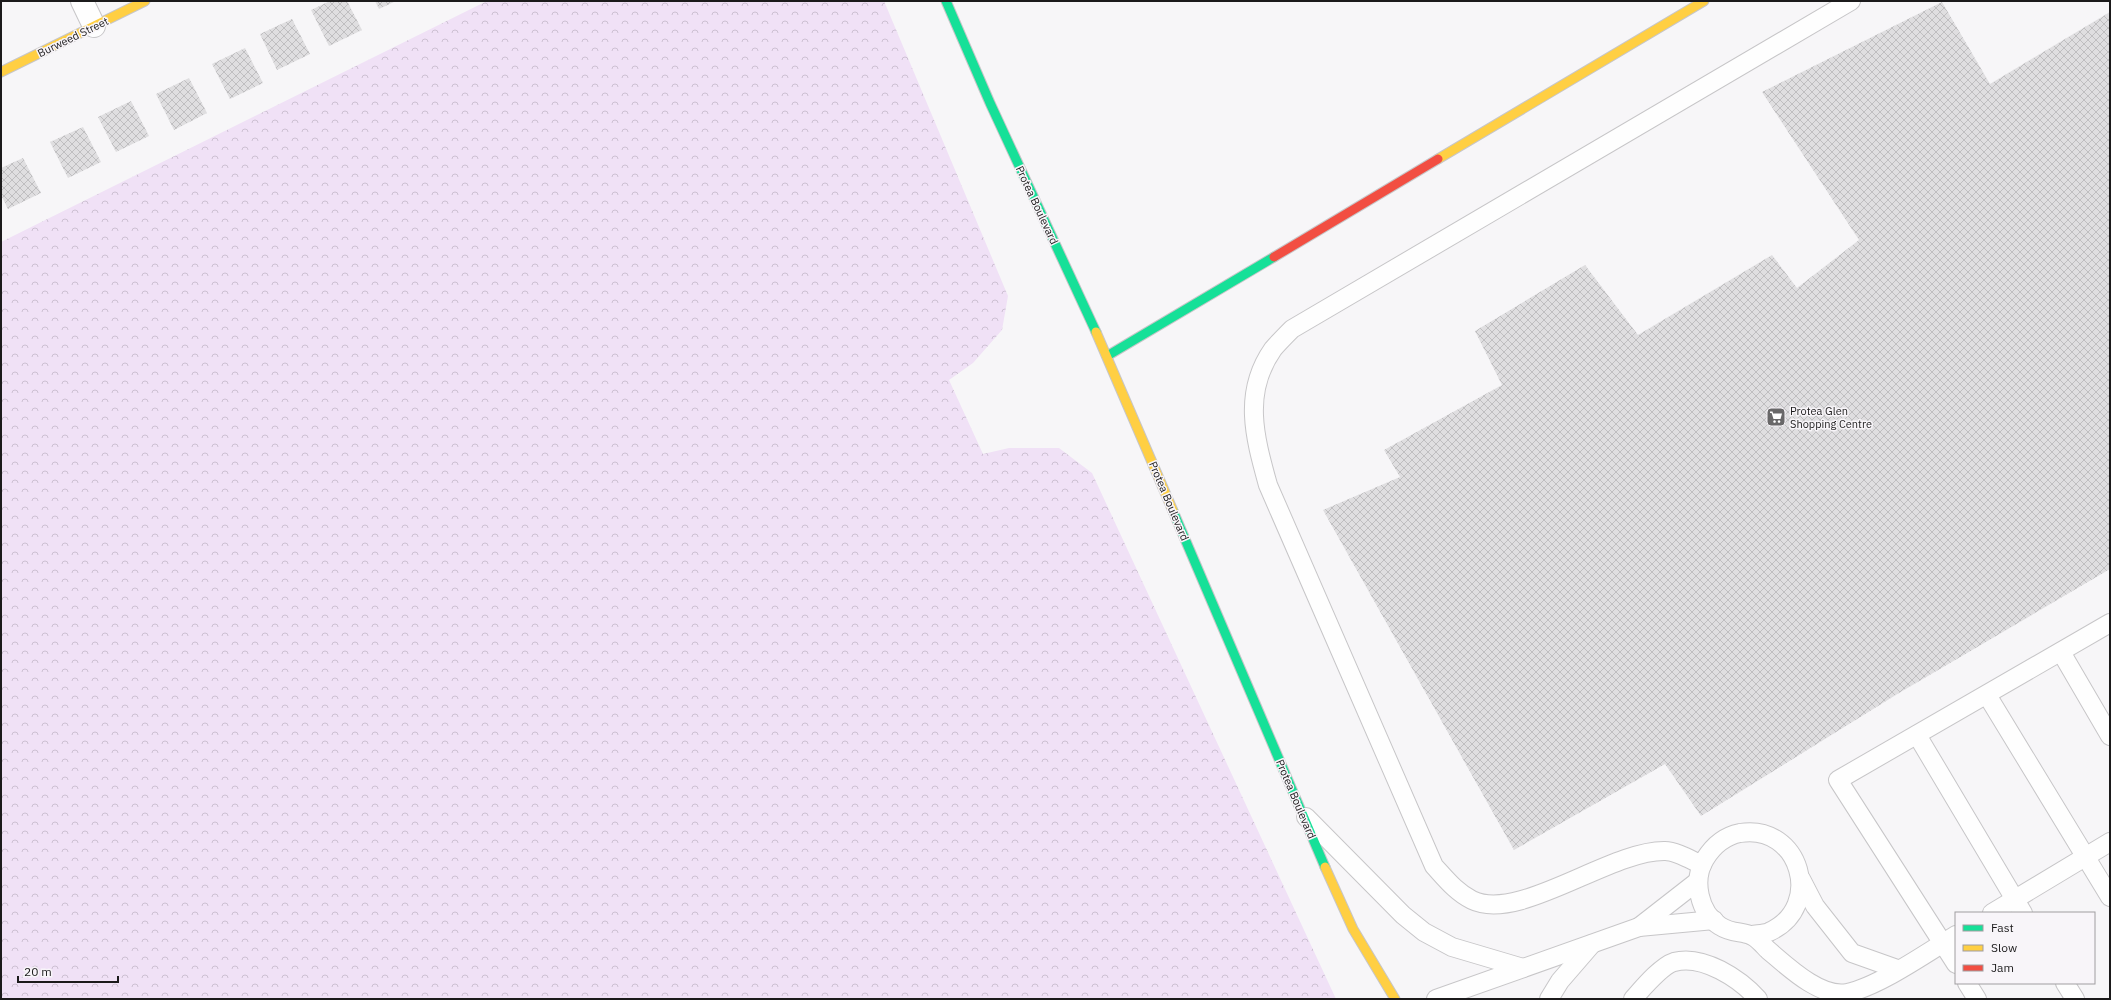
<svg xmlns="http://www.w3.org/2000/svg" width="2111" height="1000" font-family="'IBM Plex Sans',sans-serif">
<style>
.park{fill:url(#park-crowns)}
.building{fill:url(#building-cross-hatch)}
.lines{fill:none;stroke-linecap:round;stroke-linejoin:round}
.lane-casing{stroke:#c7c6c8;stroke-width:20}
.street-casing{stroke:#c7c6c8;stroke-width:24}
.fast-casing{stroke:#c7c6c8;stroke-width:11}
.slow-casing{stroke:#c7c6c8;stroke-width:11}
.jam-casing{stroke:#c7c6c8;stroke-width:11}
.lane{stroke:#fefefe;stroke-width:18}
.street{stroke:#fefefe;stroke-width:22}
.fast{stroke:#16e098;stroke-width:9}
.slow{stroke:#ffcf43;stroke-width:9}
.jam{stroke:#f24e42;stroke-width:9}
.labels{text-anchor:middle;stroke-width:3;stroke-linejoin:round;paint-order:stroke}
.street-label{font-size:11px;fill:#1b1a1b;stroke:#f8f5f9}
.poi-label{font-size:11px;fill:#1b1a1b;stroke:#f8f5f9;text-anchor:start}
</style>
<defs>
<pattern id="park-crowns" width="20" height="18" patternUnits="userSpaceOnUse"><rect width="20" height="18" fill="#f0e1f6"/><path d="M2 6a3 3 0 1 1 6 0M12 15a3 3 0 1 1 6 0" fill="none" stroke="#cdc0d2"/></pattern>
<pattern id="building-cross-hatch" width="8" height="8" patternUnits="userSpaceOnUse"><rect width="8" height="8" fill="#dfdee0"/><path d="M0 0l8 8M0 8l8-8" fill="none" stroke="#bfbec0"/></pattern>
</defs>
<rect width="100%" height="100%" fill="#f7f6f8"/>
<path class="park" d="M487,1h397l124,295 -6,34 -29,33 -24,17 34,74 26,-6h50l33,25 244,526h-1335v-757z"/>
<g class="building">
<path d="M330,1h17l15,29 -33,16 -18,-36z"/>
<path d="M375,1h21l-17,8z"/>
<path d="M1942,2l48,82 120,-72v557l-211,124 -198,123 -36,-52 -151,86 -191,-340 77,-33 -16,-27 118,-65 -27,-54 110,-66 53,70 134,-80 25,33 62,-48 -97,-148z"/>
<path d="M292,19l18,35 -33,16 -17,-36z"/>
<path d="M245,48l18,35 -33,16 -18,-35z"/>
<path d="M189,78l18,35 -33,17 -18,-36z"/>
<path d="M131,101l18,35 -33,16 -18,-35z"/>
<path d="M83,127l18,35 -33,16 -18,-36z"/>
<path d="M23,158l18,35 -33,16 -7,-14v-27z"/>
</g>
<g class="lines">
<g class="lane-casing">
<g id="lane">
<path d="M2061,652l49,84"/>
<path d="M1987,695l123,202"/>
<path d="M1917,735l106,178"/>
<path d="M1306,817l97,98 21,17 28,15 71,21"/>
<path d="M1702,865c-11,-5 -26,-14 -37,-14 -55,-1 -146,72 -193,49 -16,-8 -26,-21 -38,-34l-166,-381c-13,-47 -26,-92 5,-136 6,-7 13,-14 19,-20l559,-328"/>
<path d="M1801,879l14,27 37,47 45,16"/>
<path d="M1992,913l118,-71"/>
<path d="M1639,927l59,-46"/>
<path d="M1752,935c5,-1 12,-1 17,-3 56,-25 31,-109 -29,-99 -15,3 -27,13 -35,26 -13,21 -6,54 15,67 12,8 23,5 32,10 5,2 11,9 16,14 19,16 52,48 79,43 31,-6 81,-41 109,-58"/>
<path d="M1956,964l-118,-184 272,-157"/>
<path d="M1967,983l10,16"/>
<path d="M2065,983l10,16"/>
<path d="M1436,999l203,-72 75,-7"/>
<path d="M1549,999l11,-18 32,-37"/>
<path d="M1633,999c9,-10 28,-33 41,-37 29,-8 66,17 84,37"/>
</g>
</g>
<g class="street-casing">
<path id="street" d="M82,1l12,25"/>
</g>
<g class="fast-casing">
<g id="fast">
<path d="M946,1l44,102 106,229"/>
<path d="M1107,356l167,-99"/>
<path d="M1173,511l152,356"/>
</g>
</g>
<g class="slow-casing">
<g id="slow">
<path d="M1,72l144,-71"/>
<path d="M1438,159l266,-158"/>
<path d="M1096,332l77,179"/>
<path d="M1325,867l28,62 42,70"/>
</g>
</g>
<g class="jam-casing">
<path id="jam" d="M1274,257l164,-98"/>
</g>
<use href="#lane" class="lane"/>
<use href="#street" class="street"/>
<use href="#fast" class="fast"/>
<use href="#slow" class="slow"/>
<use href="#jam" class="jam"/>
</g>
<defs>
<g id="supermarket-square" transform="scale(1)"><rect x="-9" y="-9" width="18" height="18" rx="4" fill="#686768" stroke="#f8f5f9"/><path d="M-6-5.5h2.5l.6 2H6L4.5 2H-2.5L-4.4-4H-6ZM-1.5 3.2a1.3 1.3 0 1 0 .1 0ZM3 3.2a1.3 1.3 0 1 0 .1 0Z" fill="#fff"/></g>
</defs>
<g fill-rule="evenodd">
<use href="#supermarket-square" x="1776" y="417"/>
</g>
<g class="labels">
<g class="street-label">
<text transform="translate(73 37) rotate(-26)" y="4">Burweed Street</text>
<text transform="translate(1037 205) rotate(65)" y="4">Protea Boulevard</text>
<text transform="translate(1169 501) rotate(67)" y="4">Protea Boulevard</text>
<text transform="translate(1296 799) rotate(67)" y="4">Protea Boulevard</text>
</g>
<g class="poi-label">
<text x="1790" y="415">Protea Glen<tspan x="1790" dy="13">Shopping Centre</tspan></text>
</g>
</g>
<rect width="2111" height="1000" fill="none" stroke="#1b1a1b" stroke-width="4"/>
<rect x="1955" y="912" width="140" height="72" fill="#f8f5f9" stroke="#a09da0"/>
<rect x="1963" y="925" width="20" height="6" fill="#16e098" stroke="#a09da0"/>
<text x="1991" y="932" font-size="12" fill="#1b1a1b">Fast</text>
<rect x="1963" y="945" width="20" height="6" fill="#ffcf43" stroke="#a09da0"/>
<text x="1991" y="952" font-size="12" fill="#1b1a1b">Slow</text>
<rect x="1963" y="965" width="20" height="6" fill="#f24e42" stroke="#a09da0"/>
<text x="1991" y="972" font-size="12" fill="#1b1a1b">Jam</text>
<path d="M18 976v6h100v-6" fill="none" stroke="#1b1a1b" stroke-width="2"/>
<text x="24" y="976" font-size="12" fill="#1b1a1b" stroke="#f8f5f9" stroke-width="3" paint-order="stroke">20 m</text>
</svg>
